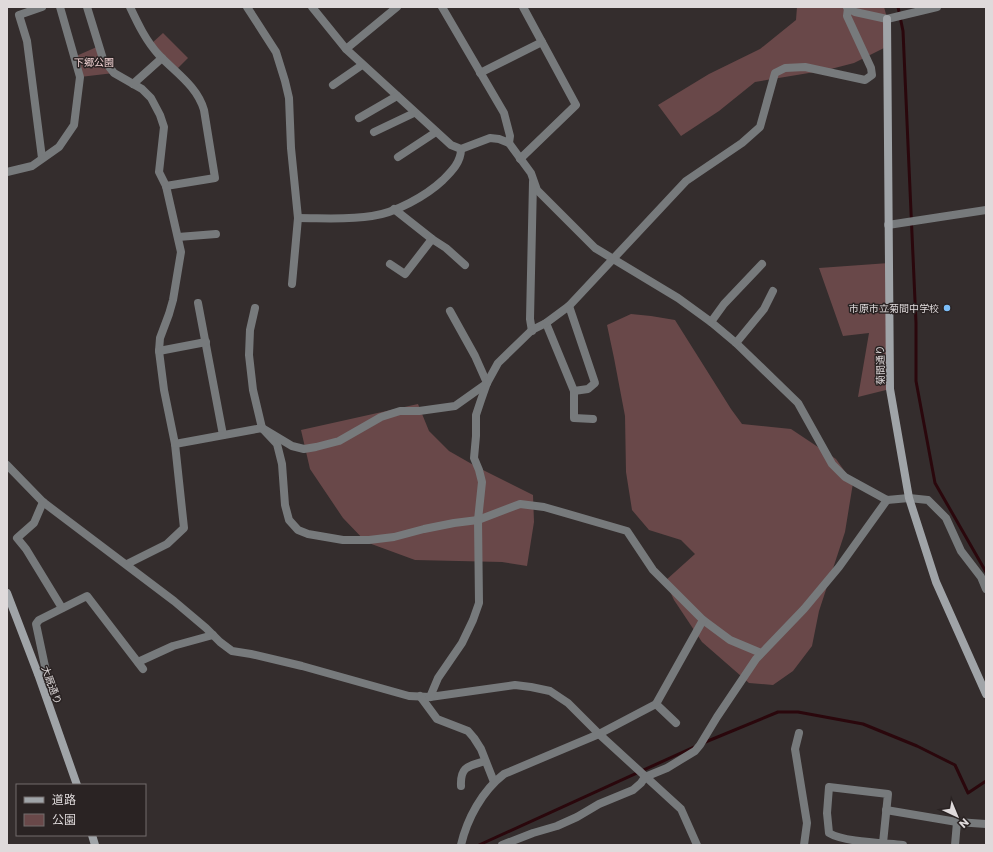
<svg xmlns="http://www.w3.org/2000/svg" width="993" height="852" font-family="Poppins,'Noto Sans JP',sans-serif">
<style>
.green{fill:#694849}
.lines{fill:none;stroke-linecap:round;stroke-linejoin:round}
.stream{stroke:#2a070c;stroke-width:3}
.street{stroke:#777a7c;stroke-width:8}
.secondary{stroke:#a0a4a8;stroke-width:8}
.poi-dot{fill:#7cbef9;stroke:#2a2323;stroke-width:1.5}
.labels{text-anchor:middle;stroke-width:3;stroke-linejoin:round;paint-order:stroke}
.park-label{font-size:10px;fill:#f6d6d7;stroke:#2a2323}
.poi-label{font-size:10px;fill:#dfdadb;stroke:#2a2323;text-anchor:end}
.street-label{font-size:10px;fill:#dfdadb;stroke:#2a2323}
</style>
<rect width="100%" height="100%" fill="#342d2d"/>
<g class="green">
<path d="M797,7h87l5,18 -1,21 -34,17 -27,7 -72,12 -36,29 -38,25 -23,-31 51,-31 51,-25 36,-29z"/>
<path d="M163,33l25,25 -13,13 -24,-27z"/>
<path d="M99,46l15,27 -34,4 -6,-20z"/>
<path d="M889,263l1,126 -32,8 11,-64 -26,3 -24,-68z"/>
<path d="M631,314l20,2 24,4 56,89 11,15 49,5 45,30 17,24 -8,49 -26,79 -7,35 -19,25 -20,14 -24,-2 -47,-41 -28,-42 -9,-19 30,-27 -14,-14 -32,-10 -17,-20 -6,-38 -1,-56 -11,-58 -7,-33z"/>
<path d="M418,404l11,27 20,20 28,16 56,28 1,27 -7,44 -25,-4 -87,-2 -49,-18 -23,-24 -33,-49 -9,-39z"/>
</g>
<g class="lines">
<g class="stream">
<path d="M898,7l5,24 6,136 7,156v58l19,102 51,89"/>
<path d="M703,743l75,-31h20l65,12 54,22 38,19 13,28 18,-12"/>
<path d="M479,845l215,-98"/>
</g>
<g class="street">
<path d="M42,7l-23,8 8,26 15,117"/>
<path d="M87,7l16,52 11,14 28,16 9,9 9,17 4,12 -5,45 7,14 15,66 -8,48 -4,14 -9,24 -1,13 5,39 11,54 9,84 -17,16 -40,20"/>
<path d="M130,7c8,17 16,34 29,48 17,18 38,31 45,55l11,68 -49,8"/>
<path d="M247,7l29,45 9,29 4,17 2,50 7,70 -6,66"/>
<path d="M312,7l34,42 105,96 10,4 29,-11 9,1 10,4 22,30 6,17 58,58 83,50 33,24 25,21 62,60 34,61 13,13 42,23 22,-2 19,2 18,18 15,33 20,26 5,12"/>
<path d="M442,7l62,106 6,23 -1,7"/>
<path d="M847,7l8,5 32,7 50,-12"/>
<path d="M346,49l51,-42"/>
<path d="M480,73l62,-31"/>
<path d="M133,84l29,-26"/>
<path d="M333,85l29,-20"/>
<path d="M359,118l38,-22"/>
<path d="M374,132l40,-19"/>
<path d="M398,157l38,-25"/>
<path d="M520,159l56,-54 -53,-98"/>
<path d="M7,172l25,-6 27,-19 15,-22 6,-48 -20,-70"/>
<path d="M394,209l38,30 14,9 19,17"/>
<path d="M298,218c25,0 50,2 74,-2 23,-3 54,-20 71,-36 9,-9 18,-18 18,-31"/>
<path d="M888,225l98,-15"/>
<path d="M178,237l38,-3"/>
<path d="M390,264l15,10 27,-35"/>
<path d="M198,303l25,132"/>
<path d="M569,306l26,77 -7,6 -14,2"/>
<path d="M255,308l-5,22 -1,25 4,35 9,38 15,16 5,20 3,41 4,15 9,10 10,4 35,6h26l25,-3 30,-8 30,-6 24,-3 42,-16 24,3 83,24 26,39 50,50 27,20 31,13"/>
<path d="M450,311l25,45 12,27"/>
<path d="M711,322l13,-18 38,-40"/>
<path d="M546,323l28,68v27l19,1"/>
<path d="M532,331l-2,-12 3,-137"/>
<path d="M736,343l28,-34 9,-18"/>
<path d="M159,351l47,-9"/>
<path d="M175,444l87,-16 30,18 12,3 12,-2 23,-6 42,-24 19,-6h19l36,-5 31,-22"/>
<path d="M7,465l36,37 131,99 32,27 14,14 12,9 19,3 51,12 107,30 21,1 85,-12 16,2 19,4 18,12 31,31 82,75 16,36"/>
<path d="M43,502l-9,21 -17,15 9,11 36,59"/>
<path d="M138,662l35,-16 40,-11"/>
<path d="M38,674l8,-3 -10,-47 3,-4 48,-24 56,73"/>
<path d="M420,696l17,23 31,12 6,7 7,11 13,33"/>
<path d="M430,697l8,-19 24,-35 11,-23 6,-17 -1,-83 4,-38 -3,-12 -5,-12 2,-22v-21l5,-15 6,-17 11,-20 34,-33 14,-7 23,-17 117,-125 56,-38 18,-16 15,-54 10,-5 20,-1 60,13 7,-5 -1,-7 -24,-52 1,-8"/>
<path d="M656,704l20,19"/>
<path d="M799,733l-4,16 12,74 -3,22"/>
<path d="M461,786c-1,-20 8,-20 24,-25"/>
<path d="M886,810l71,12 29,2"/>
<path d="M883,843l5,-49 -59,-7 -2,26 2,20c14,9 55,10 74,12"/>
<path d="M461,845c6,-26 21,-54 43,-71l95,-40 57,-30 47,-84"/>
<path d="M502,845l31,-12 24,-7 20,-9 22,-13 34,-14 8,-7 4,-6 22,-9 28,-17 5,-6 17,-28 39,-58 48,-50 35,-42 48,-67"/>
<path d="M955,845l2,-23"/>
</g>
<g class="secondary">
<path d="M887,19l3,370 19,109 27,84 50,112"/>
<path d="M7,593l31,81 39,111"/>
<path d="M92,835l3,10"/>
</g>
</g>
<circle class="poi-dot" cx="947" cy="308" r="4"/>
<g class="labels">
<g class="park-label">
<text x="94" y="66">下郷公園</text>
</g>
<g class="poi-label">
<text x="939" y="312">市原市立菊間中学校</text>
</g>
<g class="street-label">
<text transform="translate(880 365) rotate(-91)" y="4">菊間通り</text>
<text transform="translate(52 685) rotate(70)" y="4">大厩通り</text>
</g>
</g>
<rect width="993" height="852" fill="none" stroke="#dfdadb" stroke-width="16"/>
<rect x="16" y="784" width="130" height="52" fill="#2a2323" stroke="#726c6d"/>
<rect x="24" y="797" width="20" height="6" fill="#a0a4a8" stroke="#726c6d"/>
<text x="52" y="804" font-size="12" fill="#dfdadb">道路</text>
<rect x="24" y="814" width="20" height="12" fill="#694849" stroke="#726c6d"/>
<text x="52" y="824" font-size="12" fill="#dfdadb">公園</text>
<g transform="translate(957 816) rotate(136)" stroke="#2a2323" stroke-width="3" paint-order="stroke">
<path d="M0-3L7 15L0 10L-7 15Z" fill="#dfdadb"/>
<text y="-6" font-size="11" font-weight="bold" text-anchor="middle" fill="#dfdadb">N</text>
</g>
</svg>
